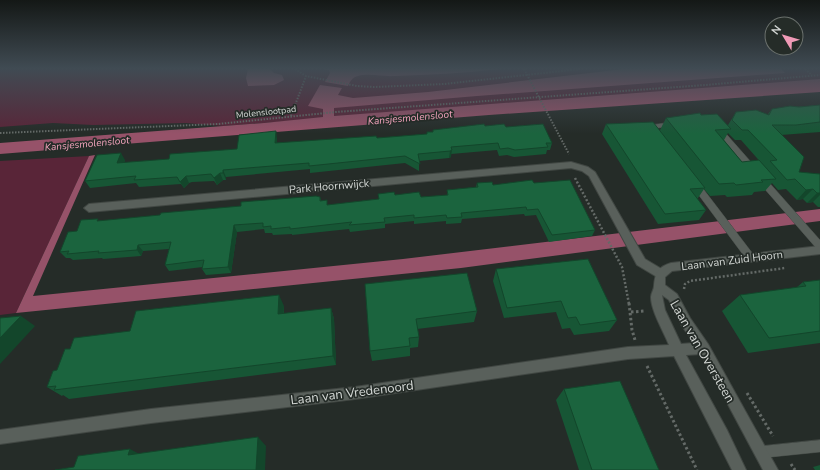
<svg xmlns="http://www.w3.org/2000/svg" width="820" height="470" font-family="'Nunito Sans',sans-serif">
<style>
.green{fill:#592538}
.water{fill:#965269}
.lines{fill:none;stroke-linecap:round;stroke-linejoin:round}
.service-casing{stroke:#414743;stroke-width:1}
.minor-casing{stroke:#414743;stroke-width:2}
.tertiary-casing{stroke:#414743;stroke-width:2}
.path-far2{stroke:#646a67;stroke-width:2;stroke-dasharray:1.5 1.5;stroke-linecap:butt}
.path-far1{stroke:#646a67;stroke-width:2.5;stroke-dasharray:2 2;stroke-linecap:butt}
.path{stroke:#646a67;stroke-width:3;stroke-dasharray:2.5 2.5;stroke-linecap:butt}
.service{fill:#59605b;fill-rule:evenodd}
.minor{fill:#59605b;fill-rule:evenodd}
.tertiary{fill:#59605b;fill-rule:evenodd}
.wall{fill:#175635;fill-rule:evenodd}
.shaded-wall{fill:#13462b}
.building{fill:#1b643e;stroke:#13462b}
.labels{text-anchor:middle;stroke-width:3.5;stroke-linejoin:round;paint-order:stroke}
.far-street-label{font-size:9px;fill:#d4d8d5;stroke:#252c28}
.far-water-label{font-size:10px;font-style:italic;fill:#f5a5be;stroke:#252c28}
.street-label{font-size:11px;fill:#d4d8d5;stroke:#252c28}
.near-street-label{font-size:13px;fill:#d4d8d5;stroke:#252c28}
</style>
<rect width="100%" height="100%" fill="#252c28"/>
<g class="green">
<path d="M0,69h820v13l-597,44 -37,-3 -93,2 -40,-2 -53,4z"/>
<path d="M89,156l-73,157 -16,2v-154z"/>
</g>
<g class="water">
<path d="M248,69h22l4,4 8,2 2,5 -10,5 -26,1 -2,-8z"/>
<path d="M324,69h175c-35,4 -70,6 -104,7 -12,1 -25,-3 -37,0 -5,1 -8,5 -10,10l-23,-4 5,-9 -1,-3z"/>
<path d="M624,69h157l4,4 -308,23 -143,12v8l486,-37v13l-331,23 -489,39v-11l264,-20 59,-6v-8l-15,-3 12,-21 22,3 -4,7 15,3 75,-6z"/>
<path d="M95,155l-62,141 370,-37 417,-50v12l-359,47 -445,45 73,-157z"/>
</g>
<g class="lines">
<g class="service-casing">
<g id="service">
<path d="M673,122h3v4l-19,2 3,4 -4,2h-3l-6,-7 4,-2z"/>
<path d="M715,128h6l99,112v10l-3,-1 -102,-117z"/>
<path d="M695,181l3,1 55,72 2,3 -2,3h-6l-55,-74 -1,-2z"/>
<path d="M820,440v12l-59,6 -4,-2 -2,-4 2,-4 4,-2z"/>
</g>
</g>
<g class="minor-casing">
<path id="minor" d="M571,162l17,5 7,5 50,87 20,12 1,3 -1,3 -4,1 -4,-1 -20,-12 -48,-89 -7,-5 -11,-3 -482,44 -5,-4 5,-4z"/>
</g>
<g class="tertiary-casing">
<path id="tertiary" d="M820,246v8l-148,17 -7,6v8l12,9 13,24 18,26 70,126h-15l-62,-116 -15,1 41,75 19,40h-14l-58,-114 -46,3 -273,40 -204,24 -151,21v-14l151,-21 204,-22 273,-40 41,-2c-5,-13 -18,-34 -18,-48 0,-4 3,-7 3,-11 1,-13 4,-19 17,-23zM662,295l7,5 13,26 12,17 -13,1 -16,-34z"/>
</g>
<g class="path-far2">
<path d="M295,69l11,7 51,10 17,1 70,-3 136,-15"/>
<path d="M524,69l45,85"/>
<path d="M805,69l7,6"/>
<path d="M291,116l15,-40"/>
<path d="M0,133l218,-9 118,-12 369,-27 115,-10"/>
</g>
<g class="path-far1">
<path d="M575,178l47,89 7,37"/>
<path d="M684,289l1,-5 5,-3 95,-13"/>
</g>
<g class="path">
<path d="M629,303l3,27 3,10"/>
<path d="M631,312l14,-1"/>
<path d="M647,366l50,104"/>
<path d="M747,393l26,43"/>
<path d="M791,464l4,6"/>
</g>
<use href="#service" class="service"/>
<use href="#minor" class="minor"/>
<use href="#tertiary" class="tertiary"/>
</g>
<g class="wall">
<path d="M820,105v27l-39,3 18,37 21,2v33h-2l-5,-5 -6,1 -4,-4 -6,1 -11,-11 -8,1 -6,-7 -7,8 -11,1 -2,3 -25,2 -2,-2 -15,1 -6,-7 -6,9h-1l9,12 -7,10 -41,4 -56,-90 4,-10 54,6 6,-12 35,-3 27,10 8,-13 32,2 4,-5zM728,133l7,7h6l24,27 -23,-5 -18,-22z"/>
<path d="M485,126l21,1 46,16 -2,7h-3l-1,4 -32,3 -7,-2 -8,1 -2,-6 -46,4v3l-2,1 -30,3v10l-14,-8 -95,10v-4l-84,8v3h-3l-6,5 -3,-4 -22,1 -3,1 -5,5 -3,-4 -42,3 -3,-4 -46,5 -5,-7 40,-21 -1,3 45,-4 68,-10 40,-11v5l100,-5 50,-4v-2h6v-2z"/>
<path d="M477,183l16,2 41,-2 61,47 -3,6 -43,6 -13,-27 -11,1 -1,-2 -62,5 -1,4 -15,1v-3l-32,3v-3l-29,3v4l-35,4 -1,-3 -57,6v-1l-19,1 -1,-2h-7l-1,-4 -27,3 -6,41 -25,2 -4,-6 1,-2 -34,4 -4,-6 4,-16 -26,2 -2,5 -38,3 -1,-1 -29,2 -3,-2h-4l-6,-6 17,-21 22,-10 61,-6 160,-18 1,4 7,4 50,-6 17,-4 26,2 26,-2v-5l29,-3z"/>
<path d="M496,269l121,51 -8,11 -35,4 -4,-7 -8,1 -6,-17 -52,6 -11,-37z"/>
<path d="M820,280v63l-72,10 -26,-42 18,-16 56,-7 7,-6z"/>
<path d="M365,284l112,27 -3,11 -57,7 2,8 -1,10 -8,1v8l-38,5 -2,-10z"/>
<path d="M284,306v8l47,-6 3,11 2,46 -267,34 -6,-4 -1,1 -15,-9 23,-38z"/>
<path d="M564,389l95,81h-80l-23,-70z"/>
<path d="M820,465v5h-5l-2,-3z"/>
</g>
<g class="shaded-wall">
<path d="M276,131l1,7v12l-2,-7z"/>
<path d="M452,150l-1,7 -2,1 1,-7z"/>
<path d="M121,153l4,7 -4,10 -4,-7z"/>
<path d="M223,170l3,7v3l-3,-7z"/>
<path d="M220,173l3,7 -6,5 -3,-7z"/>
<path d="M186,176l3,7 -5,5 -4,-6z"/>
<path d="M813,189l-10,10 -6,1 9,-10z"/>
<path d="M817,193h3v2l-7,7 -6,1z"/>
<path d="M234,225l3,7 -6,41 -3,-6z"/>
<path d="M138,245l5,6 -2,5 -4,-6z"/>
<path d="M279,295l5,11 -1,19 -5,-11z"/>
<path d="M331,308l3,11 2,46 -3,-9z"/>
<path d="M21,316l14,10 -35,38v-26z"/>
<path d="M258,437l8,9 -1,24h-9z"/>
<path d="M130,449l15,8 -17,-2z"/>
</g>
<g class="building">
<path d="M820,105v17l-24,3h-24l32,32 -5,15 21,2v19h-3l-4,-4 -7,1 -11,-11 -8,1 -17,-19 7,-1 -29,-30h-6l-10,-10 4,-8 20,-2 13,5 3,-6 18,-3 9,1z"/>
<path d="M700,113l1,2 16,-1 14,15 -16,1 27,32 17,-2 17,19 -15,1 2,2 -27,3 -2,-2 -15,1 -53,-66z"/>
<path d="M653,122l52,66 -15,1 16,21 -41,4 -59,-90z"/>
<path d="M484,124l1,2 19,-2 2,3 37,-3 9,19h-6l2,4 -33,3 -7,-2 -8,1 -2,-6 -47,4 1,3 -2,1 -32,3 2,10 -15,-8 -96,10v-3l-86,7v3h-3l-6,5 -3,-4 -22,2h-3l-6,6 -3,-5 -43,3 2,-4 -51,5 12,-26 24,-2 -4,10 52,-4 1,-5 67,-5 2,-14 37,-4 -1,12 101,-7 1,2 50,-4v-2h6v-2z"/>
<path d="M532,180l2,3 36,-3 25,50 -43,5 -14,-26 -11,1 -1,-3 -65,6 1,4 -15,1 -1,-3 -32,3v-3l-30,3 1,4 -36,3 3,-3 -62,7v-2l-19,2v-3l-8,1v-4l-29,2 -6,42 -26,2 2,-9 -39,5 6,-23 -33,3 -1,5 -39,3 1,-2 -32,3 2,-3 -9,1 8,-20 9,-1 4,-11 15,-1h2l-1,2 63,-6 1,-2 80,-7v-4l75,-6 4,1v4l7,-1v5l52,-6 -1,-5 16,-2 1,3 24,-3 2,5 27,-2 -1,-5 31,-3 -1,-4 15,-1 1,3z"/>
<path d="M588,259l29,61 -37,5 -4,-8 -8,1 -7,-17 -54,7 -11,-39z"/>
<path d="M467,273l10,38 -61,8 3,18 -10,1 1,8 -40,5 -5,-67z"/>
<path d="M820,280v51l-51,7 -29,-43 66,-9 -3,-4z"/>
<path d="M279,295l-1,19 53,-6 2,48 -279,34 2,-4 -9,1 6,-16 4,-1 8,-21h5l4,-11 56,-7 6,-20z"/>
<path d="M21,316l-21,22v-20z"/>
<path d="M620,381l39,89h-67l-28,-81z"/>
<path d="M258,437l-2,33h-201l19,-3 4,-11 52,-7 -2,6z"/>
</g>
<linearGradient id="sky" x2="0" y2="1"><stop stop-color="#141816"/><stop offset="0.51" stop-color="#404b53"/><stop offset="1" stop-color="#404b53" stop-opacity="0"/></linearGradient>
<rect width="820" height="134" fill="url(#sky)"/>
<g class="labels">
<g class="far-street-label">
<text transform="translate(266 112) rotate(-6)" y="3">Molenslootpad</text>
</g>
<g class="far-water-label">
<text transform="translate(410 117) rotate(-5)" y="4">Kansjesmolensloot</text>
<text transform="translate(87 143) rotate(-5)" y="4">Kansjesmolensloot</text>
</g>
<g class="street-label">
<text transform="translate(329 186) rotate(-5)" y="4">Park Hoornwijck</text>
<text transform="translate(732 260) rotate(-7)" y="4">Laan van Zuid Hoorn</text>
</g>
<g class="near-street-label">
<text transform="translate(703 351) rotate(60)" y="5">Laan van Oversteen</text>
<text transform="translate(352 392) rotate(-7)" y="5">Laan van Vredenoord</text>
</g>
</g>
<g transform="translate(784 36) rotate(308)"><circle r="19" fill="#252c28" stroke="#6b716d"/>
<path d="M0-3L7 15L0 10L-7 15Z" fill="#f09ab6"/>
<text y="-6" font-size="11" font-weight="bold" text-anchor="middle" fill="#d4d8d5">N</text>
</g>
</svg>
